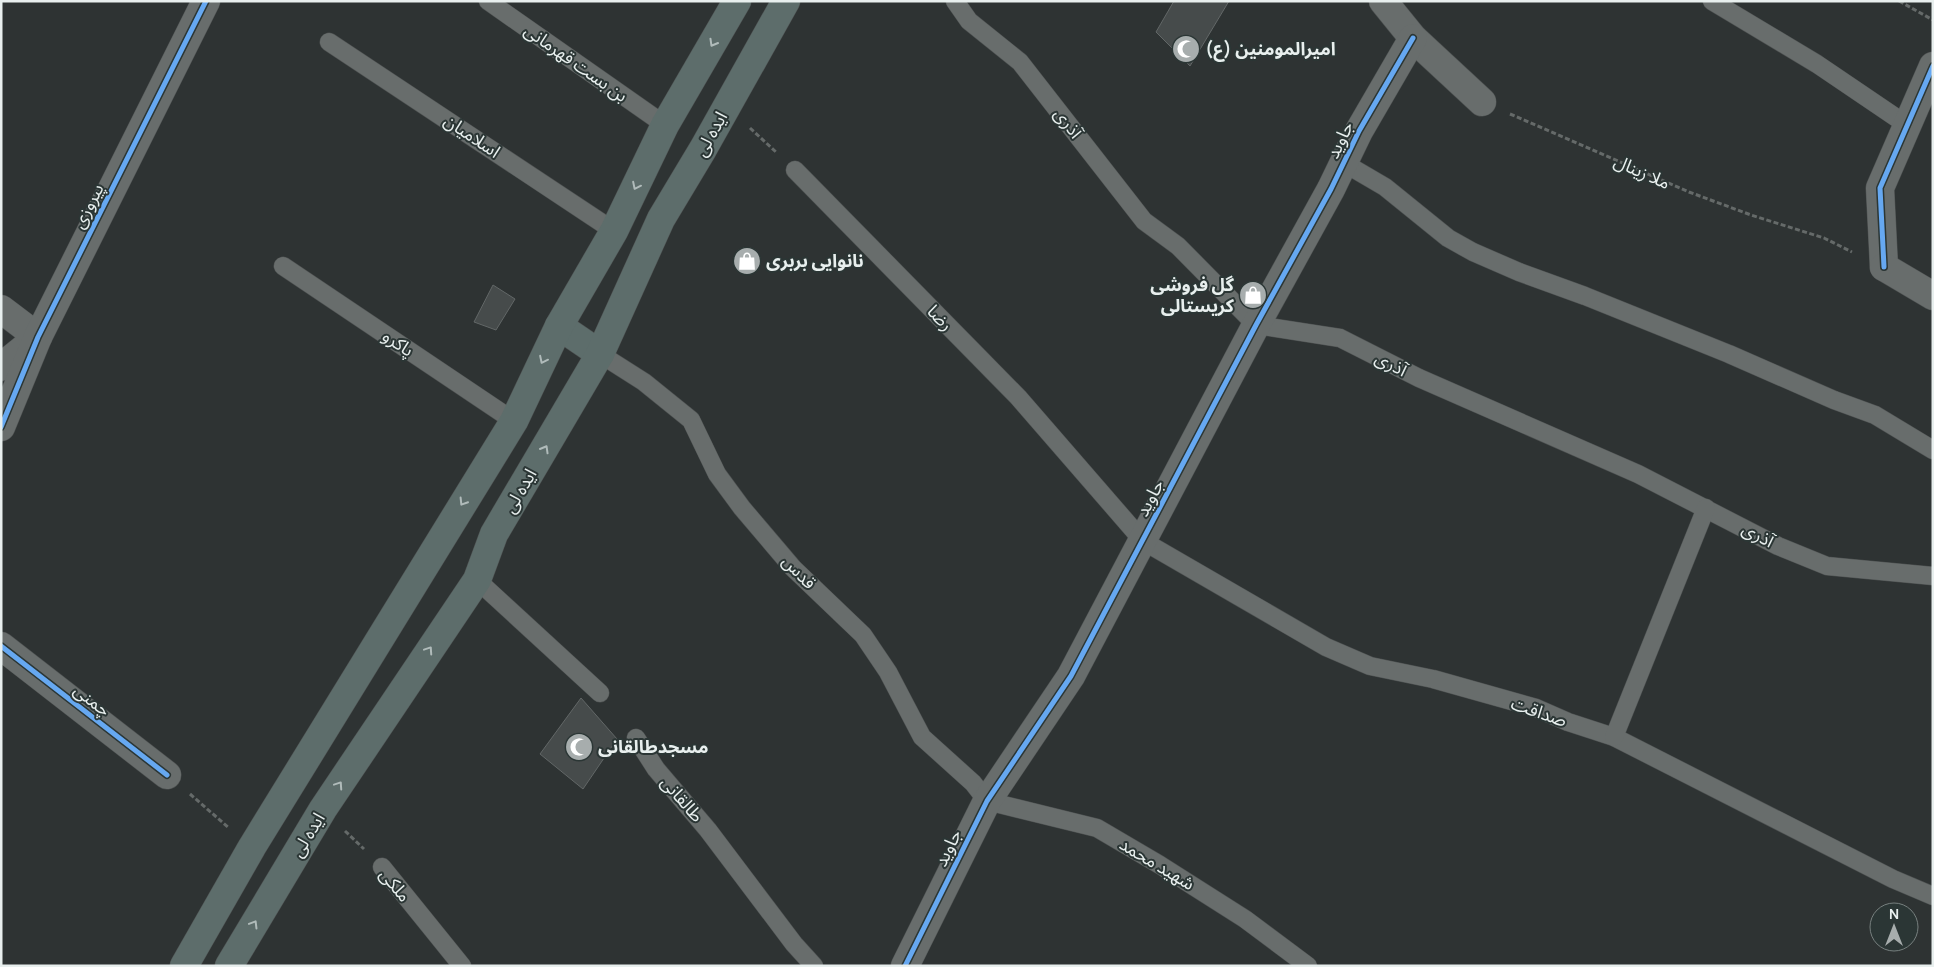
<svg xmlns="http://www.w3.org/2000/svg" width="1934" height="967" font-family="Manrope,'Noto Sans Arabic',sans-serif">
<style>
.building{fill:#464b4b;stroke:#626767}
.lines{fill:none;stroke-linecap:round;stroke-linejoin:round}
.lane-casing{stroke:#4d5151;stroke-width:19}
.street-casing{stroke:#4d5151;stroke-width:29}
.secondary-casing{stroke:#4d5151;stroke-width:29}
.primary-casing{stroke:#4d5151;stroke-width:29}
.path{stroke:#656a69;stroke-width:3;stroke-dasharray:5 2.5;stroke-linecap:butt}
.lane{stroke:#686d6c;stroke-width:18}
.street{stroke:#686d6c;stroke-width:28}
.secondary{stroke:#686d6c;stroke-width:28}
.primary{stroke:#5d6d6b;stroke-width:28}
.cycleway-casing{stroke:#2b3635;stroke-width:8}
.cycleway{stroke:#66a8f1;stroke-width:5}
.oneway{stroke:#b0bbba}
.labels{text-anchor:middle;stroke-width:4;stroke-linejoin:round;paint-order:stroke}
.poi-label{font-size:18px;font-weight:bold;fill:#e8efee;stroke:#2b3635;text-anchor:start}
.street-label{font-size:18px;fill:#e8efee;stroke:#2b3635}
</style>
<rect width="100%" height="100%" fill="#2e3333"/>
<g class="building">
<path d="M1174,1h55l-39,65 -34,-34z"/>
<path d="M493,285l22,14 -19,31 -22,-8z"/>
<path d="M581,698l36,41 -34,50 -43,-35z"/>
</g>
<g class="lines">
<g class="lane-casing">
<g id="lane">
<path d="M488,1l177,124"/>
<path d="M955,1l14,20 51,41 124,159 34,25 78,79 84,13 79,40 219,96 140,72 49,20 106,10"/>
<path d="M1712,1l105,63 90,61"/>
<path d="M329,42l285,189"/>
<path d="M1344,163l41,24 63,51 25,14 46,20 66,24 144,58 105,46 41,15 58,35"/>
<path d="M795,170l223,227 125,144 183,106 44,19 63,13 103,29 32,14 46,15 279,142 40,17"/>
<path d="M283,266l231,155"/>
<path d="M600,354l44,28 47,38 26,54 25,34 51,60 70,67 25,37 34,65 51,46 14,18 110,27 63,37 85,54 63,47"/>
<path d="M477,580l123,113"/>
<path d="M1614,737l92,-229"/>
<path d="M636,738l20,31 52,61 86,114 20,22"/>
<path d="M382,867l80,99"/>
</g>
</g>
<g class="street-casing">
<g id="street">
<path d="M1383,1l30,37 69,64"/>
<path d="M1884,267l-4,-79 53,-122"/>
<path d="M1,309l37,28 -37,30"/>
<path d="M1,427l37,-90 168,-336"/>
<path d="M1,646l166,129"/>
<path d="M905,966l82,-165 84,-125 185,-351 75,-136 28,-58 54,-93"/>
</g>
</g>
<g class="secondary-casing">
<path id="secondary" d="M1884,267l49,29"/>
</g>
<g class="primary-casing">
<g id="primary">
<path d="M559,326l41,28"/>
<path d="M184,966l68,-119 262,-426 45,-95 55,-95 51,-106 72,-124"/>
<path d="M229,966l94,-157 154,-229 17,-46 106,-180 61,-135 42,-70 83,-148"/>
</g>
</g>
<g class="path">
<path d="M1899,1l34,19"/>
<path d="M1510,114l179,78 62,23 73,23 28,14"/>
<path d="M750,128l26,24"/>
<path d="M190,794l39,34"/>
<path d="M345,831l19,18"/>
</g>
<use href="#lane" class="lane"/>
<use href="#street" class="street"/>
<use href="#secondary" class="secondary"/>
<use href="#primary" class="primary"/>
<g class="cycleway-casing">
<g id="cycleway">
<path d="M1884,267l-4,-79 53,-122"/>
<path d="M1,427l37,-90 168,-336"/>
<path d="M1,646l166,129"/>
<path d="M905,966l82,-165 84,-125 185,-351 75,-136 28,-58 54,-93"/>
</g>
</g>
<use href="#cycleway" class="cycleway"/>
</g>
<defs><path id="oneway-chevron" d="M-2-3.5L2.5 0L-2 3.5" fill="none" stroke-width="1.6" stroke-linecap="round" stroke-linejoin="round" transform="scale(1.25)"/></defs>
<g class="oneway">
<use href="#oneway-chevron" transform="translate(713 43) rotate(120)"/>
<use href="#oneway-chevron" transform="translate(636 186) rotate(116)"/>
<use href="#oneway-chevron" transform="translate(543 360) rotate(116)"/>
<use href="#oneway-chevron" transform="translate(545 449) rotate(-60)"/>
<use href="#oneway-chevron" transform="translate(463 502) rotate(122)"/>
<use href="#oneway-chevron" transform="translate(429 650) rotate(-56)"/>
<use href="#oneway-chevron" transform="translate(339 785) rotate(-56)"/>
<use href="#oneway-chevron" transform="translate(254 924) rotate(-59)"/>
</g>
<defs>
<g id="mosque-disc" transform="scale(1.4375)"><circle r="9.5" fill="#a7adad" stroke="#2b3635"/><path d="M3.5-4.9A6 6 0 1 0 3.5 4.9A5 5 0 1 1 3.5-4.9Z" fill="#fff"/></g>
<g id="shop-disc" transform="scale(1.4375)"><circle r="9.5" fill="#a7adad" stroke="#2b3635"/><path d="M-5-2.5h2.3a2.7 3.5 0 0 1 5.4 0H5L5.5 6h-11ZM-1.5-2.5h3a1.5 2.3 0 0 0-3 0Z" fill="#fff"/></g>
</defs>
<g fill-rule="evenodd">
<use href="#mosque-disc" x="1186" y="49"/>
<use href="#shop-disc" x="747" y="261"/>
<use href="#shop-disc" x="1253" y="295"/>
<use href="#mosque-disc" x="579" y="747"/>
</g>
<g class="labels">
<g class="poi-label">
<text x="1205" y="55">امیرالمومنین (ع)</text>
<text x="766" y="267">نانوایی بربری</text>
<text x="1234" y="291" text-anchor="end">گل فروشی<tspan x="1234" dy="21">کریستالی</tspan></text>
<text x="598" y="753">مسجدطالقانی</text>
</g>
<g class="street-label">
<text transform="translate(576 63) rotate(35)" y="6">بن بست قهرمانی</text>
<text transform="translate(1068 123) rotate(52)" y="6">آذری</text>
<text transform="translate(711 134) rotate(-61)" y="6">ایده لى</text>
<text transform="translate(472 136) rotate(34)" y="6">اسلامیان</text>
<text transform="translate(1340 140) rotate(-64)" y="6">جاوید</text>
<text transform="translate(1642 172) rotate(24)" y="6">ملا زینال</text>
<text transform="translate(88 206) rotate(-63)" y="6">پیروزی</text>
<text transform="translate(940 318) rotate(46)" y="6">رضا</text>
<text transform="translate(398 343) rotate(34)" y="6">پاکرو</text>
<text transform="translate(1391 364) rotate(27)" y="6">آذری</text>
<text transform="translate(520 491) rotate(-60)" y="6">ایده لى</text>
<text transform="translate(1150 498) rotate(-62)" y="6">جاوید</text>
<text transform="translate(1758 535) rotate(28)" y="6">آذری</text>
<text transform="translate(799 572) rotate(46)" y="6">قدس</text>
<text transform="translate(92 700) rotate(38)" y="6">چمنی</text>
<text transform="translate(1539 712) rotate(19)" y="6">صداقت</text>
<text transform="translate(682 799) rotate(49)" y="6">طالقانی</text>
<text transform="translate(308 835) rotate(-59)" y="6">ایده لى</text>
<text transform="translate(948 848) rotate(-64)" y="6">جاوید</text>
<text transform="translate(1157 864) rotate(31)" y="6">شهید محمد</text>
<text transform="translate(395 885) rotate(50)" y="6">ملکی</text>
</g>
</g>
<rect width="1934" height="967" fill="none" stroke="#e8efee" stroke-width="5"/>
<g transform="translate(1894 927)"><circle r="24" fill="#2b3635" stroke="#77807f"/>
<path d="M0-4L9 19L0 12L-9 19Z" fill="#a7adad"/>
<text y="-8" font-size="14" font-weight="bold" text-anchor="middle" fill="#e8efee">N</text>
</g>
</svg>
